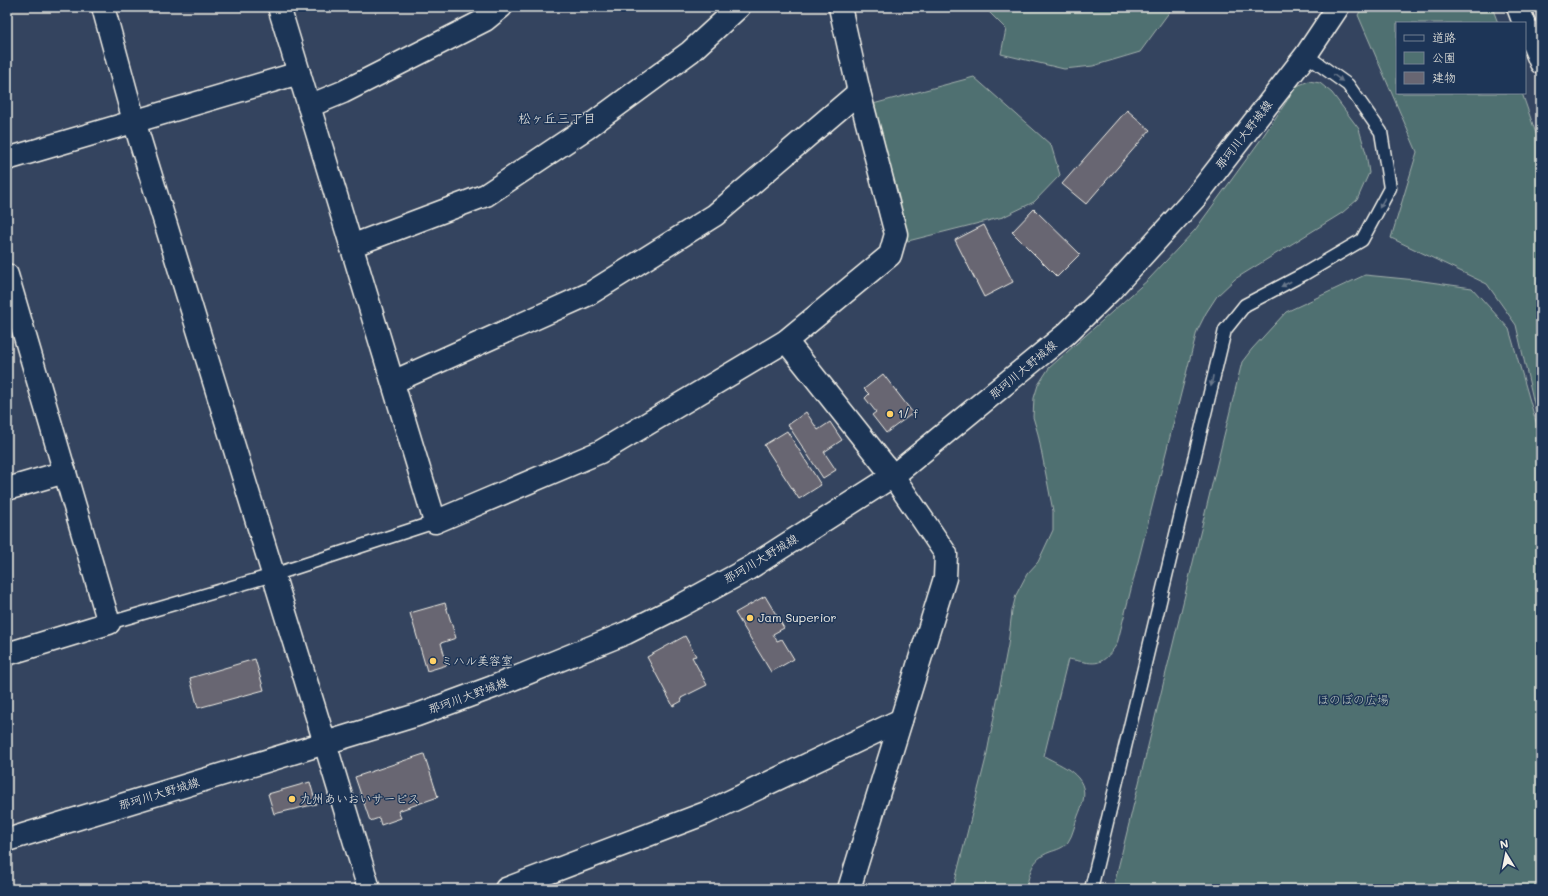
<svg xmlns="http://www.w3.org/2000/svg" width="1548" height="896" font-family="Mali,'Klee One',sans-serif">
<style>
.green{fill:#4f7071;stroke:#a2b0ac}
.building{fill:#686672;stroke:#f4f1e8}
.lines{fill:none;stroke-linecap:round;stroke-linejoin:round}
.service-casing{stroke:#f4f1e8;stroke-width:15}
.minor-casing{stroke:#f4f1e8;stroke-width:25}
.tertiary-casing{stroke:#f4f1e8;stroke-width:25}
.secondary-casing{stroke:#f4f1e8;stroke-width:25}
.service{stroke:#1d3557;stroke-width:12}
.minor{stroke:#1d3557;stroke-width:22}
.tertiary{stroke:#1d3557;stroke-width:22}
.secondary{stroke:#1d3557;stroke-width:22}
.oneway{fill:#68778a}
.poi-dot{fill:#ffd166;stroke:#1d3557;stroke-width:1.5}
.labels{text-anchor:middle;stroke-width:3;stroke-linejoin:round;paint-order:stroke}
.street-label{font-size:12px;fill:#f4f1e8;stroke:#1d3557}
.poi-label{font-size:12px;fill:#f4f1e8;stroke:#1d3557;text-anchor:start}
.park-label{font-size:12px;fill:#bac4be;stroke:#1d3557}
.neighbourhood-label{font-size:13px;fill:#f4f1e8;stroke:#1d3557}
</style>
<rect width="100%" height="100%" fill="#34445f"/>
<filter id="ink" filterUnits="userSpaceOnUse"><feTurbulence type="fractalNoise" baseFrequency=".025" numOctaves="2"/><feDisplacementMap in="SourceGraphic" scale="8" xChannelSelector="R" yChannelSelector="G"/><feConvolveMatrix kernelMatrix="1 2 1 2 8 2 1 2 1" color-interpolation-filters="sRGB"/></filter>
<g filter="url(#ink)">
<g class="green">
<path d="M984,7h189l-33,45 -47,14 -29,3 -63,-15 5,-25z"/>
<path d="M1363,7h129l6,16h-101v70h125l19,55v286l-25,-109 -29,-41 -96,-46 26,-86 -59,-137z"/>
<path d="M974,77l77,68 9,30 -26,27 -31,15 -95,24 -35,-137z"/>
<path d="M1309,81l11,2 12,10 27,36 7,24 3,20 -12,27 -15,13 -107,66 -18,17 -11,17 -9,18 -80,313c-17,26 -23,19 -49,15l-24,97c18,10 45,19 39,45 -1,5 -3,10 -5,15 -3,7 -5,19 -10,26 -4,6 -12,8 -18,10 -19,7 -20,21 -24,37h-73l33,-131 22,-113 4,-34 4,-16 11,-21 11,-12 15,-32v-19l-15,-77 -5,-17 1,-19 4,-13 11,-17 100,-89 46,-49 64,-88 38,-56z"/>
<path d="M1365,275l51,5 56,8 37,41 32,110v450h-428l129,-527 10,-13 34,-37z"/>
</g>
<g class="building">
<path d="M1127,110l23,20 -64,74 -24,-20z"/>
<path d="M1034,209l46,45 -23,23 -45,-45z"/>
<path d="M984,225l29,57 -29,15 -29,-57z"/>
<path d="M883,374l30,39 -27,20 -14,-18 4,-3 -11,-14 4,-4 -5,-5z"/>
<path d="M806,412l12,18 12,-8 12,18 -18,12 12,18 -13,8 -35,-53z"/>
<path d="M787,431l34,54 -22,14 -35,-54z"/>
<path d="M765,596l19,32 -11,6 4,7 5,-2 12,20 -23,13 -36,-59z"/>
<path d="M445,603l11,35 -15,5 6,22 -20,6 -17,-58z"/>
<path d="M685,636l11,20 -4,1 15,28 -26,13 1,3 -9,5 -26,-49z"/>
<path d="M255,659l9,31 -66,18 -8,-30z"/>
<path d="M424,754l14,43 -40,14 3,7 -20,7 -2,-7 -9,3 -15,-44z"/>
<path d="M310,782l6,22 -42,10 -6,-20z"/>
</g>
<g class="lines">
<g class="service-casing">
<g id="service">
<path d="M109,623l164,-48 162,-53"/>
<path d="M1091,889l134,-559 20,-25 59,-31 58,-34 28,-52 -9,-56 -33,-47 -42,-30"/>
</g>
</g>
<g class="minor-casing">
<g id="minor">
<path d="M279,7l156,515 165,-70 186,-111 104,-86 6,-21 -37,-142 -19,-85"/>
<path d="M1518,7l6,16"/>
<path d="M1525,25l16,38"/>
<path d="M309,106l34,-14 142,-72 16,-13"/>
<path d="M7,159l292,-86"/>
<path d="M351,246l135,-51 102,-68 102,-75 49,-45"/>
<path d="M7,275l102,348 -102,31"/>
<path d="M786,341l107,135 53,78 -1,24 -96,311"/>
<path d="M393,382l196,-88 126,-79 144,-123"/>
<path d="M7,489l58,-17"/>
<path d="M325,743l44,146"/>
<path d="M506,889l200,-76 195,-93"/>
</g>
</g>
<g class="tertiary-casing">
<path id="tertiary" d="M103,7l31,114 191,622"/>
</g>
<g class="secondary-casing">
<path id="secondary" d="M7,840l318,-97 92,-28 76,-28 133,-54 54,-27 68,-37 145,-93 173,-142 43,-42 86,-94 111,-143 32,-48"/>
</g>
<use href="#service" class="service"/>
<use href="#minor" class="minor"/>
<use href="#tertiary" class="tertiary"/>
<use href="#secondary" class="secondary"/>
</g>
<defs><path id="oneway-solid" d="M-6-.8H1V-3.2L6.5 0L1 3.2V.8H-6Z"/></defs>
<g class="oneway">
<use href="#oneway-solid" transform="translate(1338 78) rotate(36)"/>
<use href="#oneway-solid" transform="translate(1382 203) rotate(119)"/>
<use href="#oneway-solid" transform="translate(1286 284) rotate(152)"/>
<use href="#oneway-solid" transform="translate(1212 381) rotate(101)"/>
</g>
</g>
<g class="poi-dot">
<circle cx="890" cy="414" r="4"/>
<circle cx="750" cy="618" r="4"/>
<circle cx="433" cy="661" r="4"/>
<circle cx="292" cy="799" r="4"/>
</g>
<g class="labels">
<g class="street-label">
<text transform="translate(1244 135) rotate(-52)" y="4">那珂川大野城線</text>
<text transform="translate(1023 370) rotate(-40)" y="4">那珂川大野城線</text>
<text transform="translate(761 559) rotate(-31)" y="4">那珂川大野城線</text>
<text transform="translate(468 696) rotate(-20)" y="4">那珂川大野城線</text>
<text transform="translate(159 794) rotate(-17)" y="4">那珂川大野城線</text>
</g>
<g class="poi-label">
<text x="898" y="418">1/ｆ</text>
<text x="758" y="622">Jam Superior</text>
<text x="441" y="665">ミハル美容室</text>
<text x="300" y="803">九州あいおいサービス</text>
</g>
<g class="park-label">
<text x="1353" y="704">ほのぼの広場</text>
</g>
<g class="neighbourhood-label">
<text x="557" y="123">松ヶ丘三丁目</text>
</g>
</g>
<rect width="1548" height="896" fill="none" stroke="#1d3557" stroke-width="24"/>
<rect x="12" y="12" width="1524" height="872" fill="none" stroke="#f4f1e8" stroke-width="1.5" filter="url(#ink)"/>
<rect x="1396" y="22" width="130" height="72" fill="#1d3557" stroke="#738091"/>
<rect x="1404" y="35" width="20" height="6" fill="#1d3557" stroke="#738091"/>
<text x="1432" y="42" font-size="12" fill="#f4f1e8">道路</text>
<rect x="1404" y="52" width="20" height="12" fill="#4f7071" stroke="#738091"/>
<text x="1432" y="62" font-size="12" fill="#f4f1e8">公園</text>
<rect x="1404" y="72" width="20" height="12" fill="#686672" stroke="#738091"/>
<text x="1432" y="82" font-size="12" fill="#f4f1e8">建物</text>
<g transform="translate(1506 854) rotate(350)" stroke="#1d3557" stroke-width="3" paint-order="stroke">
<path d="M0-3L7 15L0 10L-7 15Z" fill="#f4f1e8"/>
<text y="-6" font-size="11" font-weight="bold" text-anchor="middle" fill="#f4f1e8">N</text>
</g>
</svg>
